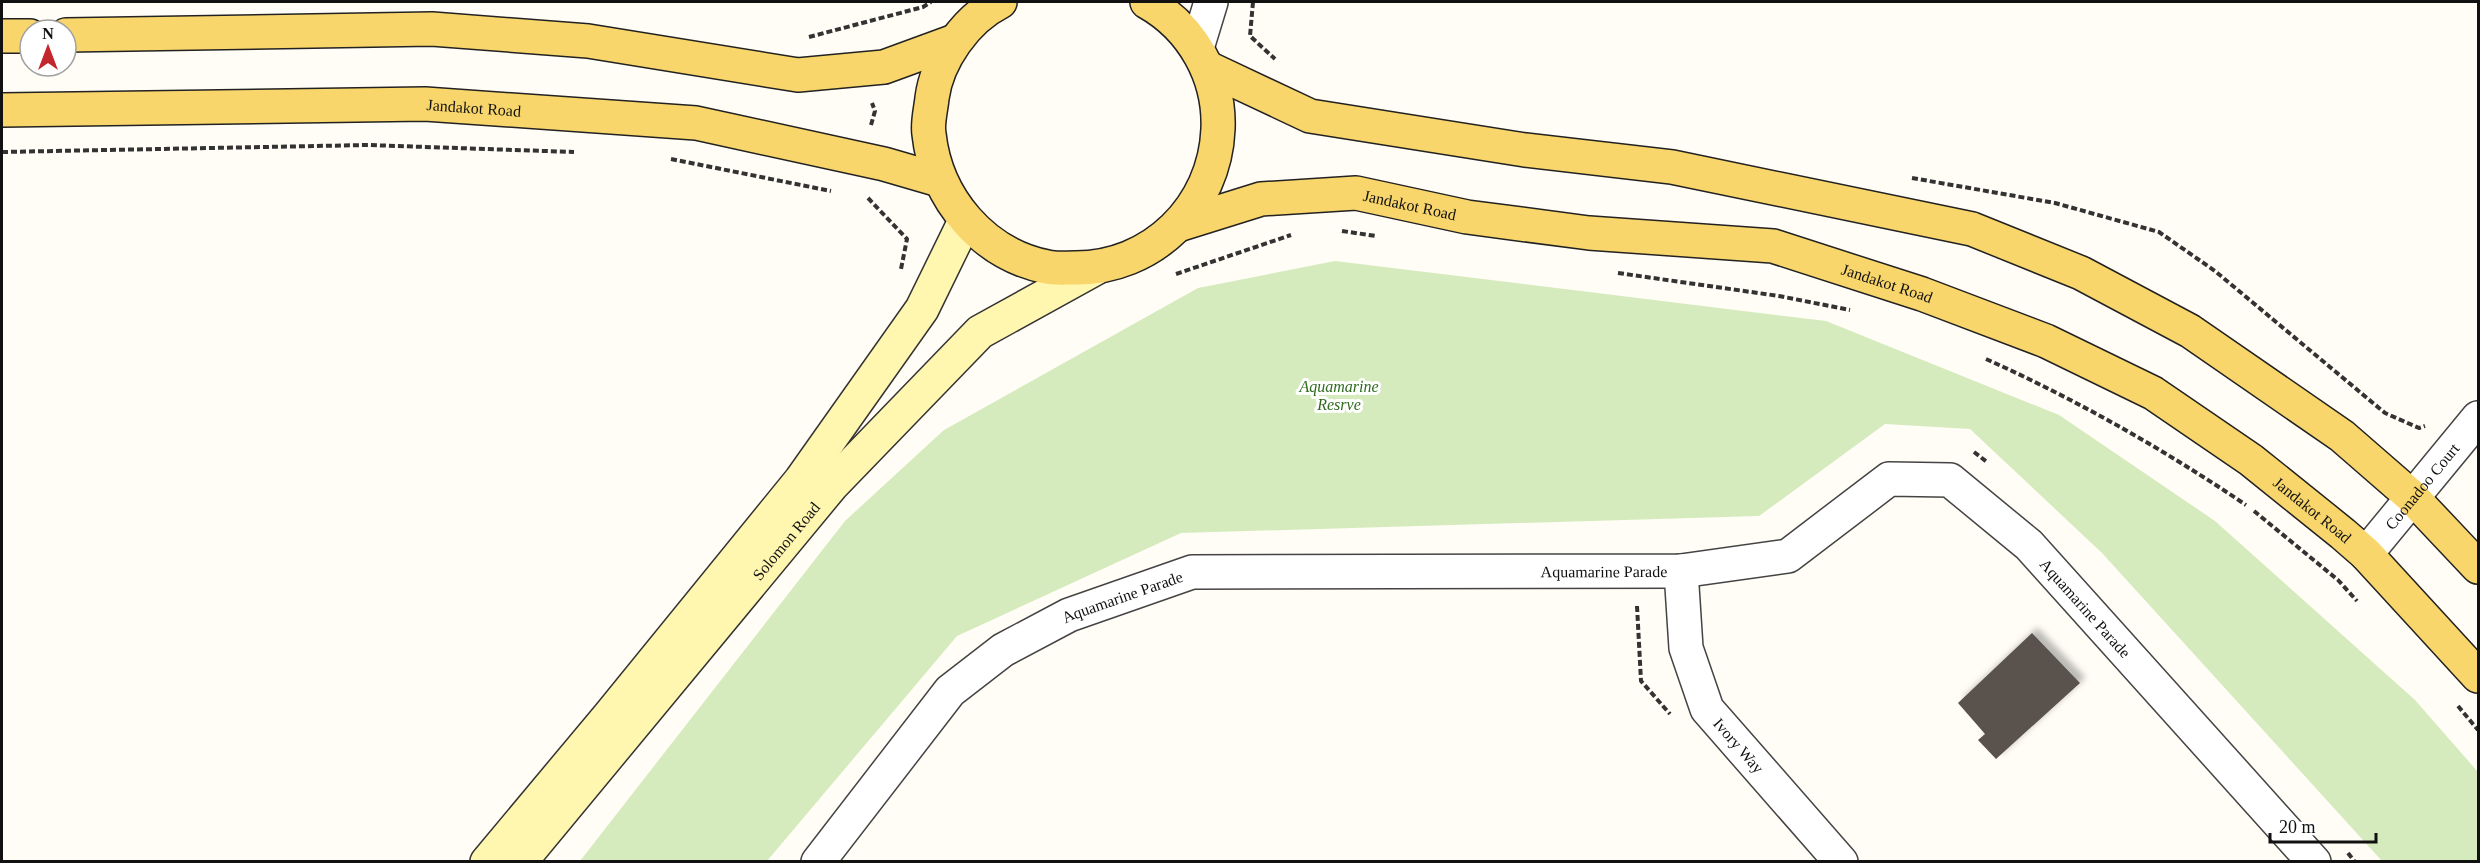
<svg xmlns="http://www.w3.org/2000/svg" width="2480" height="863" font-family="'Times New Roman',serif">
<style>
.green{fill:#d5ebbd}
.building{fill:#5a524d;filter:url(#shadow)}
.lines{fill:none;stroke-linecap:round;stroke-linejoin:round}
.minor-casing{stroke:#444;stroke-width:36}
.secondary-casing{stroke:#333;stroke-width:36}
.primary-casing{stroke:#222;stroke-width:36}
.path{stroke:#333;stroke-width:4;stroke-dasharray:6 3;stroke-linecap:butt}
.minor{stroke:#fff;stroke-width:33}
.secondary{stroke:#fff6b0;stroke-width:33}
.primary{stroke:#f9d66b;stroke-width:33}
.labels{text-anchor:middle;stroke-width:6;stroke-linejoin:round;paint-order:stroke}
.street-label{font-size:16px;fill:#111;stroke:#fff}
.park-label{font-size:16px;font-style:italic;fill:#2f6b1f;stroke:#fff}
</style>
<defs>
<filter id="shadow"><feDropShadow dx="5.5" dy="-5.5" stdDeviation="3" flood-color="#0004"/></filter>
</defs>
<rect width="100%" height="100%" fill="#fffdf5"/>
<path class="green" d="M1335,261l491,60 233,94 156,106 200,179 63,72v89h-96l-280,-308 -132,-124 -85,-5 -126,92 -578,17 -224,103 -190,225h-187l265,-340 99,-91 254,-142z"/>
<path class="building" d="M2032,633l48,50 -84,76 -18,-19 7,-6 -27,-31z"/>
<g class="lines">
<g class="minor-casing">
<g id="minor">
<path d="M1197,48l14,-46"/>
<path id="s1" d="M2366,554l112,-136"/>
<path id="s2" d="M1681,571l5,77 21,61 134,153"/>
<path id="s3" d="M818,862l132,-171 53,-41 66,-35 123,-43 489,-1 107,-15 101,-77 61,1 79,65 285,317"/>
</g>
</g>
<g class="secondary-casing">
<g id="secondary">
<path d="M487,862l122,-146 192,-236 121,-171 43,-88"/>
<path id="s4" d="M520,862l312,-377 148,-153 116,-64"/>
</g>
</g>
<g class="primary-casing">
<g id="primary">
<path d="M1000,2c-34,17 -63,58 -68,96 -1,11 -5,25 -3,36 7,65 54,120 118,133 8,2 18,1 27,1 78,1 141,-61 144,-139 2,-52 -25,-101 -71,-127"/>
<path d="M66,35l366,-6 156,12 210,34 86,-8 71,-26"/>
<path d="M2,36h28"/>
<path d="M1208,68l102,48 215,34 147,17 300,62 109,44 109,58 152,105 69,60 67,71"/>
<path id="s5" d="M2,110l423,-6 271,19 188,41 55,16"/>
<path id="s6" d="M1181,224l80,-25 95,-6 111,24 122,16 184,13 149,48 124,47 107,52 98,67 92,74 23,20 112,122"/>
</g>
</g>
<g class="path">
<path d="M1253,2l-3,34 25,23"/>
<path d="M809,37l114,-30 8,-5"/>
<path d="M871,125l4,-14 -3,-8"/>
<path d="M2,152l366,-7 206,7"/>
<path d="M671,159l160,32"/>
<path d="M1912,178l143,25 104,29 56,39 170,142 34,15 6,-2"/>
<path d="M868,198l39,41 -6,30"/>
<path d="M1342,231l34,5"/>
<path d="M1618,273l161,23 71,14"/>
<path d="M1176,274l115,-39"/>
<path d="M1986,359c91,41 177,90 260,146"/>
<path d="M1974,452l13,10"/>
<path d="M2254,511l84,69 19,21"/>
<path d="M1637,606l4,75 29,33"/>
<path d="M2458,706l20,24"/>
<path d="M2348,853l7,9"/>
</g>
<use href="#minor" class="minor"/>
<use href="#secondary" class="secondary"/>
<use href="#primary" class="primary"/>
</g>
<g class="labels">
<g class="street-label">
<text dy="6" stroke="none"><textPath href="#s5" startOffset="472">Jandakot Road</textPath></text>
<text dy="6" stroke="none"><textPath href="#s6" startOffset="234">Jandakot Road</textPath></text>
<text dy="6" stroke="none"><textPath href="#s6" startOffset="720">Jandakot Road</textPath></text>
<text dy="6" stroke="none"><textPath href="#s1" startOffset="88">Coonadoo Court</textPath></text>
<text dy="6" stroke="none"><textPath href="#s6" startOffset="1206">Jandakot Road</textPath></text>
<text dy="6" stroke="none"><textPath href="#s4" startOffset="417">Solomon Road</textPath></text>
<text dy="6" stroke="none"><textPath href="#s3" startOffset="900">Aquamarine Parade</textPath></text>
<text dy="6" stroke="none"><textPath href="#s3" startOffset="414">Aquamarine Parade</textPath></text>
<text dy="6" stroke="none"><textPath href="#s3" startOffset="1460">Aquamarine Parade</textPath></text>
<text dy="6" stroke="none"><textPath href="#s2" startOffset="190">Ivory Way</textPath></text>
</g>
<g class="park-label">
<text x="1339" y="392">Aquamarine<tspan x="1339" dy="18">Resrve</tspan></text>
</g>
</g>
<rect width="2480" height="863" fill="none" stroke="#111111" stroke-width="6"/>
<g transform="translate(48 48)"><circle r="28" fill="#ffffff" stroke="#a0a0a0" stroke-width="1.5"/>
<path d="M0-4.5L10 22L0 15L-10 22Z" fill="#c4262e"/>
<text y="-9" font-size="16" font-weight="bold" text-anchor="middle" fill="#111111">N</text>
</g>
<path d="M2270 833v9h106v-9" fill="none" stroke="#111111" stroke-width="3"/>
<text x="2279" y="833" font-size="18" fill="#111111" stroke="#ffffff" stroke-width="4.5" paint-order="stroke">20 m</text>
</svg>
